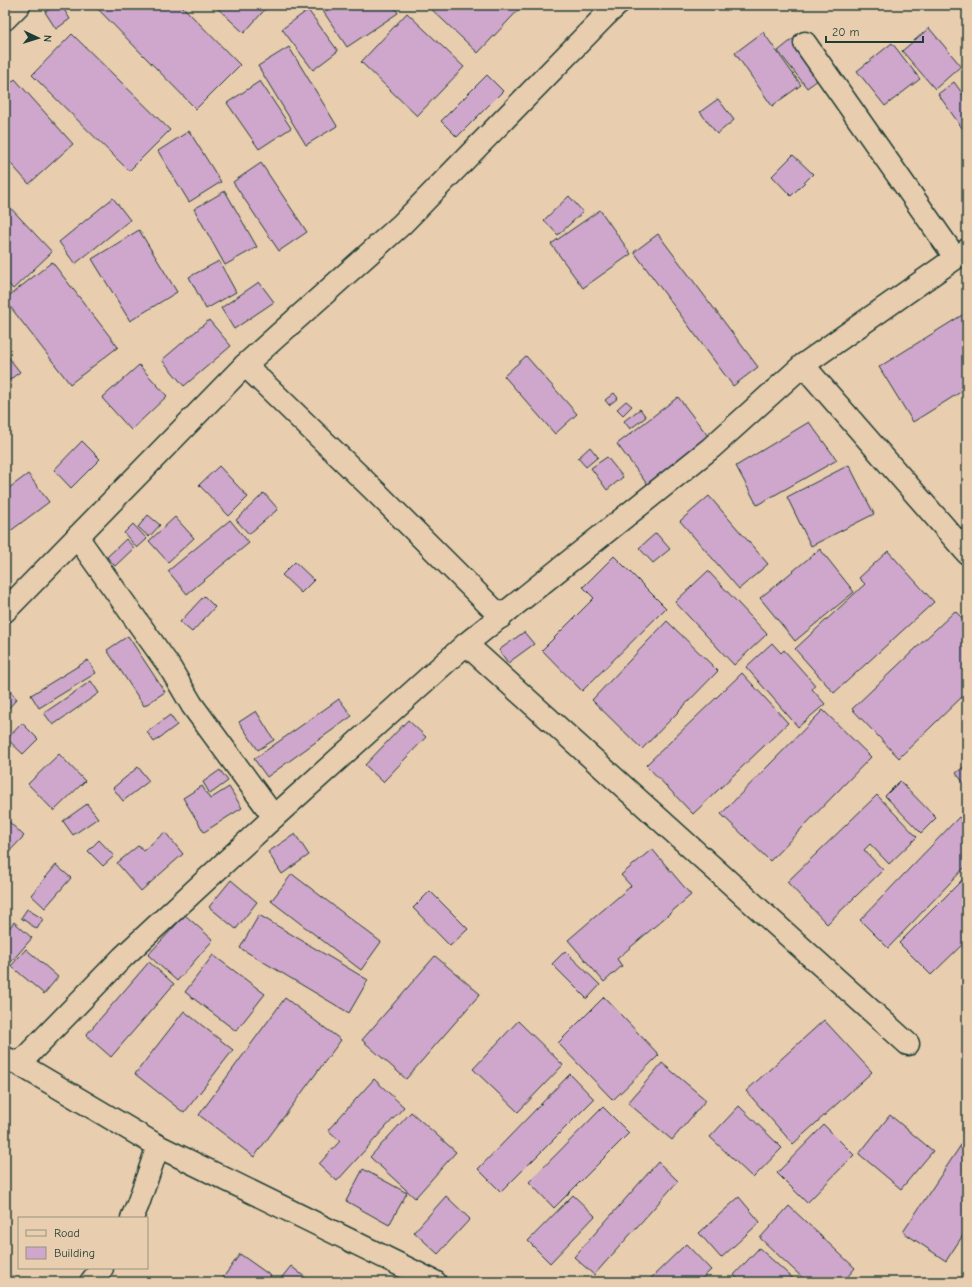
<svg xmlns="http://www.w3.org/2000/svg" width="972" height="1287" font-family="'Comic Neue',sans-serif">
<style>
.building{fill:#cfa6cc;stroke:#1f3d34}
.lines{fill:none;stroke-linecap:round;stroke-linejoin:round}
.minor-casing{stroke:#1f3d34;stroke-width:25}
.minor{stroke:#e8cdaf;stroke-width:22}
</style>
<rect width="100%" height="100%" fill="#e8cdaf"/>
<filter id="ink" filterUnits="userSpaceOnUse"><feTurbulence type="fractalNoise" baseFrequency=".025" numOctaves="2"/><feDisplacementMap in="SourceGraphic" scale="8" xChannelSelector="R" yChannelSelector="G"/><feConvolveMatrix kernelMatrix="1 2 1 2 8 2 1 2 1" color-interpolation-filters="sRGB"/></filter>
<g filter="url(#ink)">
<g class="building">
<path d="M56,5h5l9,14 -14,10 -11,-17z"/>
<path d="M94,5h87l59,60 -44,44z"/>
<path d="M214,5h55l-25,28z"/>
<path d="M319,5h74l5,8 -51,34z"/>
<path d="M427,5h96l-45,48z"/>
<path d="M308,10l30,41 -25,19 -31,-41z"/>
<path d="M407,13l57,54 -47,49 -56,-54z"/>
<path d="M929,28l32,38 -26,23 -33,-38z"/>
<path d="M763,32l38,53 -29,21 -37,-53z"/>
<path d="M72,34l98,96 -41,41 -97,-96z"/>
<path d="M793,39l29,38 -15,11 -29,-37z"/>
<path d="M892,43l28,36 -35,27 -28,-35z"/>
<path d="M289,47l48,79 -31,19 -48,-79z"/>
<path d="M487,75l16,16 -46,46 -16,-16z"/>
<path d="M15,79l58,65 -44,40 -24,-27v-69z"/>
<path d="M260,81l31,47 -32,21 -32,-46z"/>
<path d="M954,82l13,18v35l-29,-41z"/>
<path d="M718,99l16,21 -17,14 -17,-22z"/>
<path d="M189,131l32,51 -32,20 -31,-51z"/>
<path d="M793,155l20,19 -22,22 -19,-20z"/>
<path d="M261,163l46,69 -28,19 -46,-69z"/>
<path d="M225,191l32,56 -32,18 -31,-56z"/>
<path d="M569,196l14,16 -25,23 -14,-15z"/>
<path d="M113,198l17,22 -55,44 -16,-22z"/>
<path d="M5,202l47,50 -39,37 -8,-9z"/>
<path d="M600,210l31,44 -48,34 -32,-44z"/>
<path d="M139,230l38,62 -47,29 -38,-62z"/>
<path d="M658,234l100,133 -25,19 -99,-134z"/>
<path d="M219,261l17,31 -30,17 -17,-32z"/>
<path d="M52,262l66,85 -48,37 -65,-84v-1z"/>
<path d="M259,282l15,20 -40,27 -13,-21z"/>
<path d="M967,312v76l-54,34 -34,-55z"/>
<path d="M209,320l22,26 -47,40 -22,-26z"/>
<path d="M5,353l15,19 -15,11z"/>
<path d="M526,356l51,58 -22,20 -51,-58z"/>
<path d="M139,365l28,31 -36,34 -29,-32z"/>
<path d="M614,393l4,5 -9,7 -4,-5z"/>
<path d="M678,397l30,39 -61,48 -30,-40z"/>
<path d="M626,401l6,5 -9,9 -6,-6z"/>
<path d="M640,409l6,8 -16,12 -6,-8z"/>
<path d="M809,422l28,38 -80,45 -21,-39z"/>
<path d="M82,441l18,18 -29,29 -17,-18z"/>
<path d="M590,447l8,10 -12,10 -8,-9z"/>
<path d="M607,457l16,20 -16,13 -16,-22z"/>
<path d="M849,465l25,49 -63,32 -24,-49z"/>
<path d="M219,466l29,31 -19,19 -30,-31z"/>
<path d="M28,474l21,28 -44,33v-44z"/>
<path d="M264,493l14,16 -29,25 -13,-14z"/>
<path d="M709,496l59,68 -29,25 -59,-68z"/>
<path d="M148,515l12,10 -11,12 -11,-10z"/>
<path d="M175,517l19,21 -26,24 -19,-21z"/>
<path d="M230,520l19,23 -62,51 -19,-23z"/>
<path d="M133,524l14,15 -10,9 -13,-15z"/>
<path d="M656,533l14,16 -17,14 -14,-15z"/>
<path d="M126,539l8,9 -19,18 -8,-9z"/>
<path d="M820,549l34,43 -59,49 -35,-43z"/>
<path d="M888,551l46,51 -100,91 -39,-44 70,-65 -6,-6z"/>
<path d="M614,556l52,52 -84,83 -40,-41 52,-52 -11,-11z"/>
<path d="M295,562l19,18 -13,13 -19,-18z"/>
<path d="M708,571l59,63 -33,31 -59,-63z"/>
<path d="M204,596l11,11 -23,25 -12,-10z"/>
<path d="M955,611l12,12v69l-68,66 -47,-49z"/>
<path d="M667,621l51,50 -76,78 -50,-49z"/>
<path d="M524,632l10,12 -26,19 -9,-13z"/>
<path d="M128,636l37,56 -21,14 -37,-56z"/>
<path d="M772,643l9,10 3,-3 31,35 -3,4 13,15 -27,23 -52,-60z"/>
<path d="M88,660l8,13 -57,35 -8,-13z"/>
<path d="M742,673l46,50 -95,91 -47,-49z"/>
<path d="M91,681l8,12 -46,32 -9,-12z"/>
<path d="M8,689l9,10 -12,13v-20z"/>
<path d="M339,699l13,17 -85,61 -13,-18z"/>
<path d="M823,710l48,47 -101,104 -49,-47z"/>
<path d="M256,711l18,29 -16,10 -19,-28z"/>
<path d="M170,715l7,10 -23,17 -7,-10z"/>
<path d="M408,720l18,17 -43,45 -18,-17z"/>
<path d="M22,723l16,16 -15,15 -16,-15z"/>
<path d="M59,754l26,27 -31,30 -26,-27z"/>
<path d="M967,764v23l-11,-14z"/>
<path d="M138,767l11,14 -26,20 -10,-13z"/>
<path d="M220,770l8,11 -18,13 -7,-12z"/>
<path d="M900,781l36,37 -15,15 -36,-37z"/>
<path d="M202,786l8,13 19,-12 13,21 -38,24 -21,-34z"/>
<path d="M877,795l40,42 -28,27 -19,-20 -6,6 19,20 -56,54 -40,-42z"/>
<path d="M87,804l11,14 -25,17 -10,-14z"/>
<path d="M959,817l8,7v41l-79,83 -28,-28z"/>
<path d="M5,818l19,18 -19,20z"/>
<path d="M165,832l18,22 -42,37 -24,-28 22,-18 4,6z"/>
<path d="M295,834l14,21 -27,19 -14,-22z"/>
<path d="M99,840l15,16 -11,10 -15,-15z"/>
<path d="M652,849l39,46 -74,64 5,7 -18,16 -36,-42 63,-54 -10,-11z"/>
<path d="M56,865l15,13 -26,30 -14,-13z"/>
<path d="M292,874l89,68 -20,28 -90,-69z"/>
<path d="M967,875v65l-36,35 -32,-32z"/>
<path d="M231,880l26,22 -21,27 -27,-22z"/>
<path d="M430,891l38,38 -18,17 -37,-38z"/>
<path d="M27,909l16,10 -6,10 -16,-11z"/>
<path d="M185,915l28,25 -36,41 -29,-26z"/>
<path d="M259,915l109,65 -19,33 -109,-65z"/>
<path d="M14,922l18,16 -27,31v-39l2,1z"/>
<path d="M26,949l32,28 -14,17 -33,-28z"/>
<path d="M565,951l35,34 -13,14 -35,-35z"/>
<path d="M213,955l52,39 -29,37 -51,-39z"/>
<path d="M435,956l45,38 -74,85 -44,-39z"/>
<path d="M149,962l25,22 -63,73 -25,-22z"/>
<path d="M604,997l55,58 -46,45 -55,-57z"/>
<path d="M285,998l56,42 -87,117 -55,-42z"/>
<path d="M184,1011l49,39 -49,63 -49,-39z"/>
<path d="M824,1020l48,52 -79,72 -47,-53z"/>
<path d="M518,1021l45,44 -45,47 -45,-43z"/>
<path d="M662,1063l44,37 -34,40 -44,-37z"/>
<path d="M570,1074l24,25 -93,93 -23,-23z"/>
<path d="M374,1079l30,28 -67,74 -18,-17 21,-23 -12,-11z"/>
<path d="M739,1106l43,42 -29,30 -43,-41z"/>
<path d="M603,1107l26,26 -75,75 -25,-26z"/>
<path d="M411,1112l45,40 -41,46 -45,-41z"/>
<path d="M890,1115l43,36 -32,38 -42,-35z"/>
<path d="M824,1125l30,30 -47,48 -30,-30z"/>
<path d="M963,1142l4,3v84l-21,32 -43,-29z"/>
<path d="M658,1162l20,19 -84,94 -20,-18z"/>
<path d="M363,1169l44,24 -18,32 -43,-24z"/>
<path d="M573,1195l22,21 -45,47 -22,-22z"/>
<path d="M446,1196l24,23 -32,35 -24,-22z"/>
<path d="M739,1197l21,25 -39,36 -22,-25z"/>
<path d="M789,1206l66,62 -12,14h-36l-47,-44z"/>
<path d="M686,1244l25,26 -13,12h-51z"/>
<path d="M759,1248l38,34h-56l-7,-7z"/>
<path d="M240,1254l31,22 -4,6h-47z"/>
<path d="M291,1266l20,16h-33z"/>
</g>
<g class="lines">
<g class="minor-casing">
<g id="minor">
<path d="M5,19l14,-14"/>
<path d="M805,43l150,214"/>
<path d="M245,365l132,128 124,124"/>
<path d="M803,365l164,188"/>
<path d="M77,537l92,129 23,39 82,112"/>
<path d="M5,611l240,-246 157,-141 203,-208 12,-11"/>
<path d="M466,644l442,400"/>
<path d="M5,1058l14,6 139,82 277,136"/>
<path d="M19,1064l104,-107 151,-140 192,-173 245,-196 92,-83 164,-115"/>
<path d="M132,1218l6,-14 20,-58"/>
<path d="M91,1282l11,-14"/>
</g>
</g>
<use href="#minor" class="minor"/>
</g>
</g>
<rect width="972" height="1287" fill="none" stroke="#e8cdaf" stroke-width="20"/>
<rect x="10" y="10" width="952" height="1267" fill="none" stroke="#1f3d34" stroke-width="1.5" filter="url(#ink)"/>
<rect x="18" y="1217" width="130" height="52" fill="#e8cdaf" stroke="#98937e"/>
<rect x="26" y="1230" width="20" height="6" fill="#e8cdaf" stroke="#98937e"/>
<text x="54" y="1237" font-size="12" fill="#1f3d34">Road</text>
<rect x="26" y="1247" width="20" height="12" fill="#cfa6cc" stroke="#98937e"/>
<text x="54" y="1257" font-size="12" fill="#1f3d34">Building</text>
<g transform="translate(38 38) rotate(94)" stroke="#e8cdaf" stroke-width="3" paint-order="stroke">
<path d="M0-3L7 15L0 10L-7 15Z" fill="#1f3d34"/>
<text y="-6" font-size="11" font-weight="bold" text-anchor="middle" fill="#1f3d34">N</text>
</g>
<path d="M826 36v6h97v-6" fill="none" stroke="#1f3d34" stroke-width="2"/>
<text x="832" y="36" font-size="12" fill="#1f3d34" stroke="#e8cdaf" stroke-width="3" paint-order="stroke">20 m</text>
</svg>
